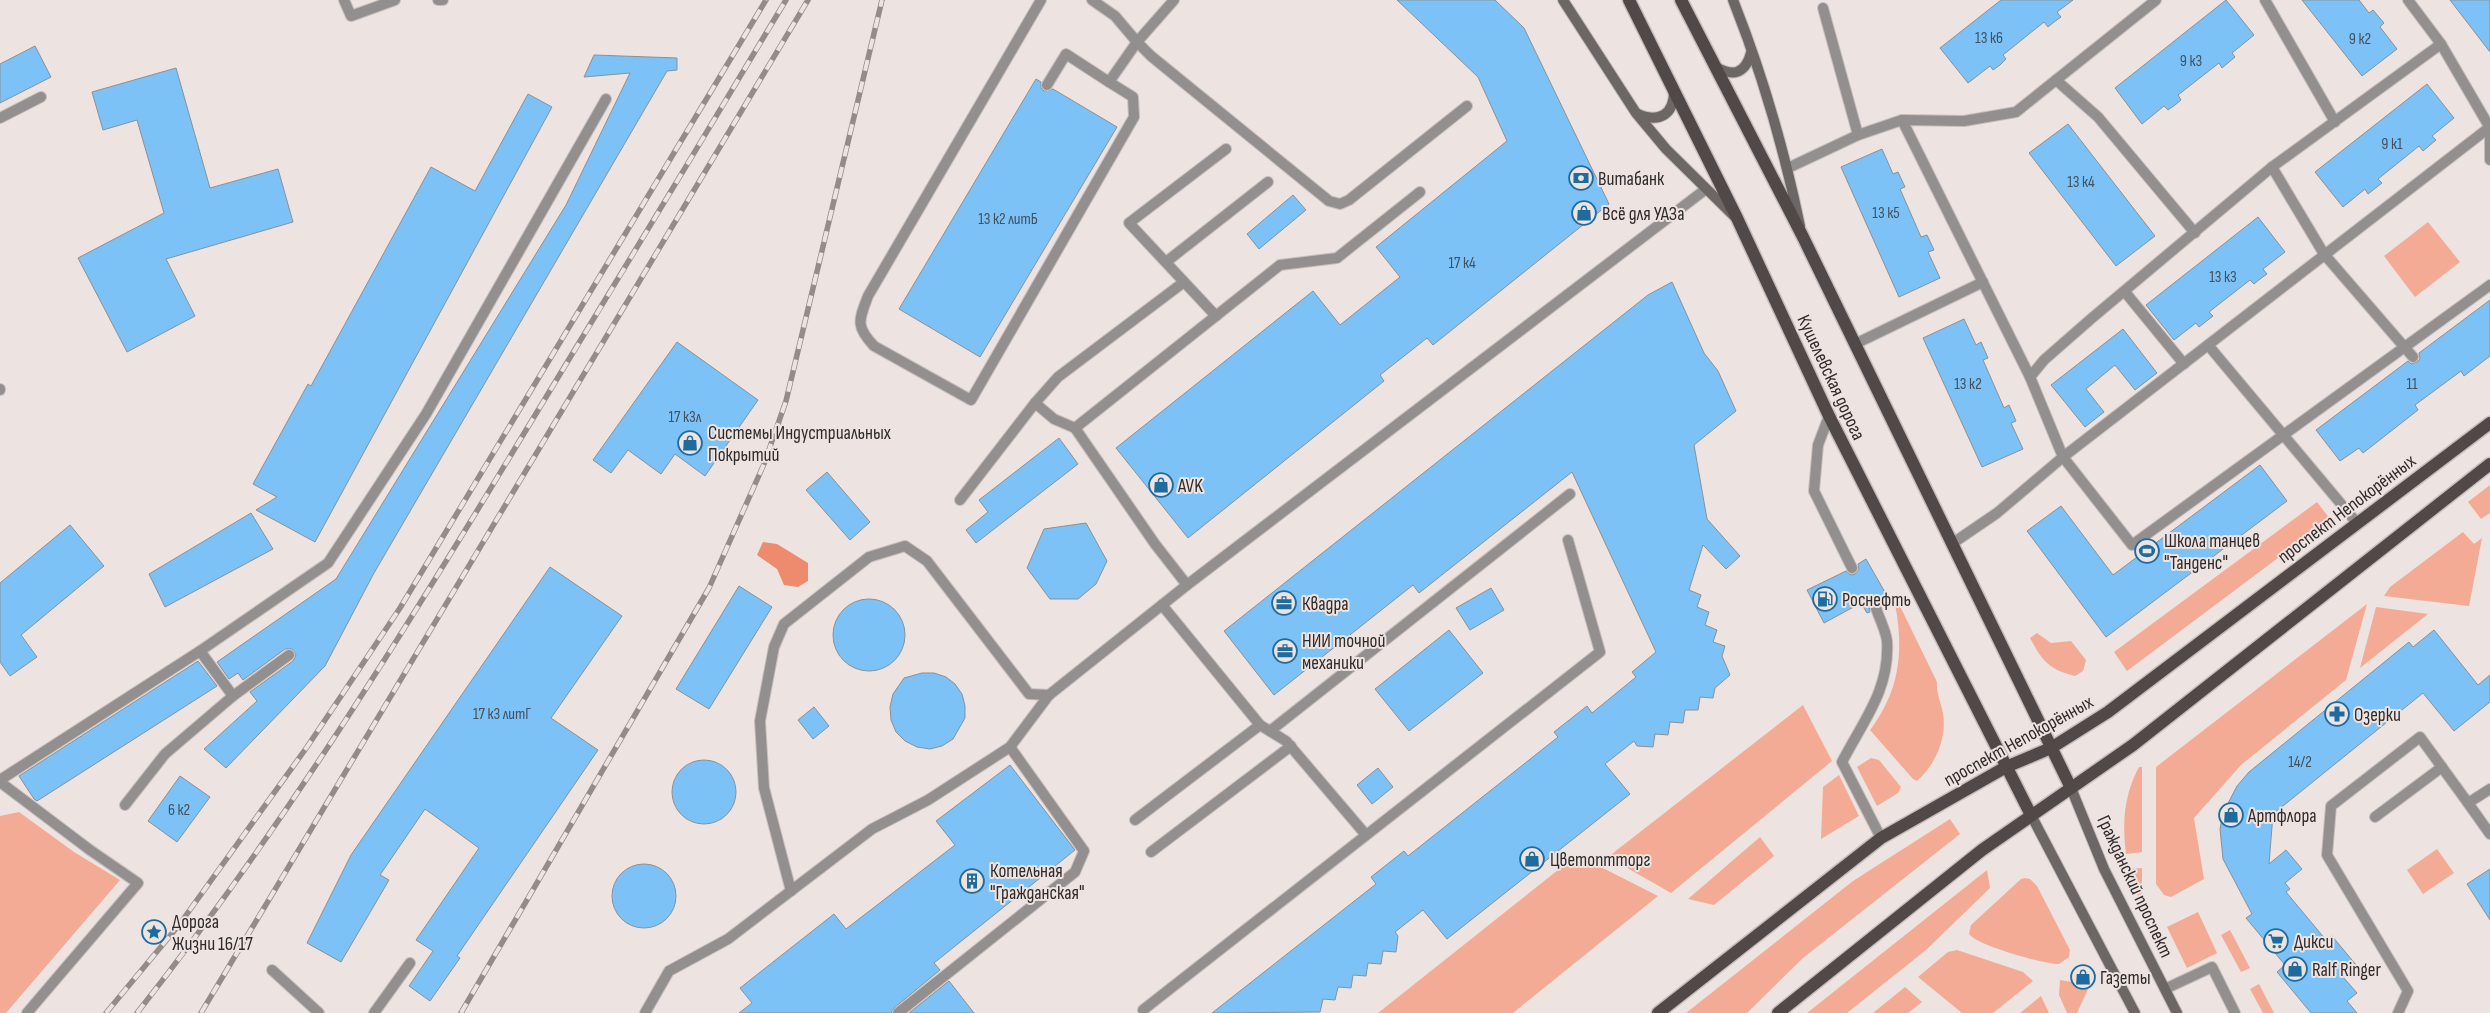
<svg xmlns="http://www.w3.org/2000/svg" width="2490" height="1013" font-family="'Sofia Sans Condensed',sans-serif">
<style>
.green{fill:#f4ab95}
.water{fill:#ee8a6d}
.building{fill:#7cc2f6;stroke:#899197}
.lines{fill:none;stroke-linecap:round;stroke-linejoin:round}
.lane-casing{stroke:#c7bebc;stroke-width:12}
.secondary-casing{stroke:#c7bebc;stroke-width:12}
.primary-casing{stroke:#c7bebc;stroke-width:15}
.lane{stroke:#938f8e;stroke-width:10}
.secondary{stroke:#6c6664;stroke-width:10}
.primary{stroke:#514947;stroke-width:12}
.rail-casing{stroke:#938c8a;stroke-width:5.5}
.rail{stroke:#ede3e0;stroke-width:4;stroke-dasharray:11;stroke-linecap:butt}
.labels{text-anchor:middle;stroke-width:4;stroke-linejoin:round;paint-order:stroke}
.number-label{font-size:16px;fill:#42515d}
.poi-label{font-size:19px;fill:#2f2b2a;stroke:#ede3e0;text-anchor:start}
.street-label{font-size:19px;fill:#2f2b2a;stroke:#ede3e0}
</style>
<rect width="100%" height="100%" fill="#ede3e0"/>
<g class="green">
<path d="M2428,222l32,40 -45,35 -31,-41z"/>
<path d="M2490,485v28l-9,6 -13,-17z"/>
<path d="M2317,502l13,17 -203,152 -13,-19z"/>
<path d="M2463,532l11,12 8,-6 -13,68 -85,-10 6,-9z"/>
<path d="M1898,602l39,80c-1,10 4,21 6,31 4,25 -7,51 -26,68l-4,-2 -43,-49c30,-39 34,-80 25,-126z"/>
<path d="M2367,604l-21,76 -105,85 -47,53 10,61 -33,18 -7,-2 -8,-11v-117z"/>
<path d="M2376,607l52,7 -68,54z"/>
<path d="M2037,633l14,10 20,-2 15,19 -3,11 -8,5c-26,-7 -32,-14 -45,-38z"/>
<path d="M1803,705l29,56 -161,132 -63,-36z"/>
<path d="M1871,758l8,2 22,27 -3,6 -21,13 -20,-39z"/>
<path d="M2139,767h3v85l-16,2c-4,-32 -2,-59 13,-87z"/>
<path d="M1839,775l20,41 -38,23 2,-52z"/>
<path d="M19,812l55,40 46,28 -114,133h-6v-197z"/>
<path d="M1950,819l10,15 -157,124 -56,55h-61l167,-132z"/>
<path d="M1760,837l14,19 -60,49 -26,-6z"/>
<path d="M2437,849l17,24 -31,21 -16,-24z"/>
<path d="M1577,855l81,41 -145,117h-135z"/>
<path d="M2142,868v27l-4,2 -10,-28z"/>
<path d="M1987,870l3,18 -64,62 -79,63h-40z"/>
<path d="M2025,878l5,1 7,7 33,64 -1,7 -10,7c-15,0 -81,-18 -90,-30l2,-9 50,-46z"/>
<path d="M2198,912l19,41 -30,15 -20,-41z"/>
<path d="M2230,930l20,38 -9,4 -20,-37z"/>
<path d="M1957,950l66,22 10,9 -40,32h-31l-44,-36 30,-25z"/>
<path d="M2060,980l30,5 -13,28h-10l-8,-18z"/>
<path d="M2259,984l15,29h-11l-13,-24z"/>
<path d="M1905,987l17,15 -14,11h-35z"/>
<path d="M2041,996l8,17h-29z"/>
</g>
<path class="water" d="M763,542l14,2 31,19v18l-10,6 -14,-2 -7,-16 -20,-14z"/>
<g class="building">
<path d="M1397,0h98l29,28 85,176 -176,141 -6,-7 -47,37 4,6 -196,157 -72,-90 197,-157 27,34 60,-48 -24,-30 131,-106 -29,-64z"/>
<path d="M2001,0h72l-16,12 4,5 -7,5 -6,5 -4,-5 -41,33 3,4 -6,6 -7,5 -3,-4 -22,17 -28,-35z"/>
<path d="M2226,0l28,35 -22,18 3,4 -13,11 -3,-5 -41,32 3,5 -6,5 -7,5 -4,-4 -22,18 -27,-36z"/>
<path d="M2302,0h57l10,13 4,-3 11,13 -4,4 17,22 -35,27z"/>
<path d="M2450,0h40v52z"/>
<path d="M35,46l16,31 -51,26v-39z"/>
<path d="M594,55l83,3v12l-10,1 -293,502 -49,93 -99,102 -22,-19 53,-48 -7,-9 43,-31 3,-6 -4,-6h-7l-42,31 -5,-7 -9,6 -12,-17 119,-83 230,-374 64,-132 -46,4z"/>
<path d="M176,68l34,120 68,-19 15,53 -127,37 29,57 -68,36 -49,-94 86,-45 -27,-93 -34,10 -11,-38z"/>
<path d="M1036,79l5,3v6l3,3 9,-2 64,38 -137,230 -81,-48z"/>
<path d="M2427,84l27,34 -22,18 4,4 -13,11 -4,-5 -41,33 4,4 -14,11 -3,-5 -22,18 -28,-35z"/>
<path d="M528,94l24,13 -237,435 -59,-32 21,-13 -24,-13 55,-100 3,2 120,-219 44,24z"/>
<path d="M2068,124l87,112 -39,30 -87,-113z"/>
<path d="M1882,149l11,25 5,-2 7,15 -5,2 21,48 6,-2 7,15 -6,2 12,26 -41,19 -58,-130z"/>
<path d="M1293,195l13,15 -47,39 -12,-15z"/>
<path d="M2258,217l27,35 -22,17 4,5 -7,5 -6,5 -4,-4 -41,32 4,4 -14,11 -3,-4 -22,17 -28,-35z"/>
<path d="M1672,282l32,71 14,18 18,40 -42,34 13,74 33,37 -14,13 -23,-24 -14,45 12,5 -4,12 12,5 -4,13 12,5 -4,12 12,4 -3,10 8,19 -15,13 -2,10 -13,-1 -2,13h-13l-2,13 -13,-1 -2,13 -13,-1 -2,13 -16,-1 -3,-5 -29,23 25,30 -183,145 -24,-29 -28,22 3,4 -2,16 -13,-1 -2,13 -13,-1 -2,13 -13,-1 -2,13 -13,-1 -3,13 -12,-1 -3,13 -108,1 164,-129 -5,-7 33,-26 4,5 150,-119 -4,-5 33,-26 5,7 44,-36 -4,-5 24,-20 -84,-180 -153,121 -6,-8 -139,110 -50,-64 424,-336z"/>
<path d="M2490,300v56l-26,20 -3,-5 -46,34 3,5 -55,43 -4,-5 -19,13 -24,-31 92,-69 3,3 6,-2 3,-3 -1,-6z"/>
<path d="M1964,319l12,26 5,-3 7,16 -5,2 21,48 5,-3 7,16 -5,2 12,26 -41,18 -59,-129z"/>
<path d="M2123,329l34,44 -22,17 -20,-25 -29,24 18,23 -19,15 -34,-42z"/>
<path d="M677,342l81,58 -53,76 -30,-22 -14,20 -33,-24 -17,23 -18,-13z"/>
<path d="M1059,438l19,26 -102,79 -10,-13 22,-18 -9,-12z"/>
<path d="M2260,465l27,36 -181,136 -79,-106 34,-25 52,69z"/>
<path d="M827,472l43,50 -20,18 -44,-50z"/>
<path d="M251,513l22,36 -108,58 -16,-33z"/>
<path d="M1086,523l21,38 -11,23 -18,15h-28l-23,-31 17,-39z"/>
<path d="M70,525l34,41 -83,69 16,22 -27,19 -10,-14v-79z"/>
<path d="M1866,559l24,42 -8,4 -4,-4 -5,1 -4,4 1,6 -3,1 -6,-10 -37,20 -17,-33 39,-19 5,4 4,-1 4,-5 -1,-5z"/>
<path d="M550,567l72,49 -71,102 47,32 -141,206 3,2 -30,43 -21,-15 24,-35 -17,-11 63,-92 -54,-39 -45,66 9,5 -48,82 -34,-19 44,-88z"/>
<path d="M739,586l33,21 -63,102 -33,-20z"/>
<path d="M1491,588l13,22 -34,20 -14,-22z"/>
<circle cx="869" cy="635" r="36"/>
<path d="M1449,630l34,43 -74,58 -34,-42z"/>
<path d="M2434,630l44,55 12,-10v27l-36,29 -31,-38 -150,121 -4,50 17,-14 16,19 -17,14 5,6 -4,3 40,48 6,-4 25,30 -14,11 14,16 -10,8 10,12h-46l-34,-41 8,-7 -39,-47 6,-4 -29,-55 -3,-30 3,-16 14,-27 12,-14 160,-130 4,5z"/>
<path d="M198,661l19,25 -180,115 -3,-2 -15,-23z"/>
<path d="M922,673h12l12,4 9,7 7,10 3,12v12l-12,21 -11,7 -12,3 -13,-2 -12,-6 -9,-9 -5,-12 -1,-13 3,-13 11,-16z"/>
<path d="M814,707l15,19 -16,13 -15,-19z"/>
<circle cx="704" cy="792" r="32"/>
<path d="M1010,765l65,85 -141,113 6,7 -46,38 -3,5h-152l13,-10 -12,-15 94,-74 12,15 109,-84 -19,-24z"/>
<path d="M1378,768l15,19 -21,17 -15,-19z"/>
<path d="M180,776l30,21 -33,45 -29,-21z"/>
<circle cx="644" cy="896" r="32"/>
<path d="M2490,869v51l-23,-36z"/>
<path d="M949,981l25,32h-65z"/>
</g>
<g class="lines">
<g class="lane-casing">
<g id="lane">
<path d="M344,0l7,16 44,-16"/>
<path d="M438,0h5"/>
<path d="M1041,0l-173,296c-9,24 -13,30 6,50l97,54 163,-283 -1,-20 -24,-15 28,-40 -22,-26 -23,-16"/>
<path d="M1174,0l-37,42 14,14 178,145 11,3 9,-4 118,-94"/>
<path d="M2265,0l70,122"/>
<path d="M2408,0l33,44 49,84v32"/>
<path d="M1823,8l35,127"/>
<path d="M2056,80l42,37 97,116"/>
<path d="M1047,85l19,-31 43,28"/>
<path d="M0,118l41,-21"/>
<path d="M1902,120l128,257 33,80 69,88 358,-260"/>
<path d="M2272,167l52,87 89,103"/>
<path d="M1788,168l70,-33 44,-15 62,1 52,-9 140,-112"/>
<path d="M1166,262l102,-80"/>
<path d="M2125,292l59,72"/>
<path d="M1216,316l-87,-93 97,-74"/>
<path d="M1855,344l128,-62"/>
<path d="M2208,345l149,178"/>
<path d="M2030,377l14,-17 48,-42 180,-151 169,-123"/>
<path d="M0,389v1"/>
<path d="M1035,403l19,16 21,9"/>
<path d="M1829,416l-11,29 -4,46 38,77"/>
<path d="M960,500l75,-97 23,-26 126,-95"/>
<path d="M1953,543l44,-30 66,-56 427,-330"/>
<path d="M1187,585l-32,-41 -80,-116 205,-163 57,-7 83,-66"/>
<path d="M1162,605l98,120 26,16 80,94"/>
<path d="M1876,608c3,10 10,23 11,33 3,49 -24,80 -45,121l39,76"/>
<path d="M200,651l33,45"/>
<path d="M1270,731l300,-237"/>
<path d="M0,780l200,-129 128,-88 98,-149 180,-315"/>
<path d="M0,782l90,68 48,33 -111,130"/>
<path d="M2468,803l22,31"/>
<path d="M125,805l40,-51 68,-58 56,-41"/>
<path d="M2375,817l67,-50"/>
<path d="M1135,820l125,-95"/>
<path d="M1151,852l140,-106"/>
<path d="M791,891l-27,-103 -4,-67 14,-74 10,-23 85,-67 36,-11 22,15 102,133 20,1"/>
<path d="M272,970l47,43"/>
<path d="M2165,989l47,-22 23,46"/>
<path d="M1143,1010l457,-358 -32,-112"/>
<path d="M374,1013l36,-50"/>
<path d="M645,1013l24,-42 59,-32 144,-110 56,-29 82,-53 39,-52 138,-110 519,-396"/>
<path d="M898,1013l177,-141 9,-21 -74,-104"/>
<path d="M2398,1013l10,-22 -81,-136 4,-49 89,-69 48,66 22,-14"/>
</g>
</g>
<g class="secondary-casing">
<g id="secondary">
<path d="M1563,0l73,113 30,36 68,67"/>
<path d="M1733,0c29,73 51,149 67,226"/>
<path d="M1716,67c17,10 29,7 35,-14"/>
<path d="M1638,114c21,9 36,1 36,-23"/>
<path d="M2071,788l33,81 73,144"/>
<path d="M2031,815l104,198"/>
</g>
</g>
<g class="primary-casing">
<g id="primary">
<path d="M1629,0l108,218 92,198 202,399"/>
<path d="M1681,0l122,237 268,551"/>
<path d="M1658,1013l223,-175 125,-71 45,-19 57,-36 382,-289"/>
<path d="M1778,1013l204,-163 151,-105 357,-281"/>
</g>
</g>
<use href="#lane" class="lane"/>
<use href="#secondary" class="secondary"/>
<use href="#primary" class="primary"/>
<g class="rail-casing">
<g id="rail">
<path d="M106,1013l73,-88 128,-178 93,-139 366,-608"/>
<path d="M137,1013c143,-181 264,-376 383,-573 89,-146 178,-293 266,-440"/>
<path d="M201,1013l607,-1013"/>
<path d="M461,1013l248,-425 55,-124 22,-63 96,-401"/>
</g>
</g>
<use href="#rail" class="rail"/>
</g>
<defs>
<g id="bank-ring" transform="scale(1.25)"><circle r="9.5" fill="#ede3e0" stroke="#1e6b9e" stroke-width="1.5"/><path d="M-6-4H6V4H-6ZM0-2.3a2.3 2.3 0 1 0 0 4.6a2.3 2.3 0 1 0 0-4.6Z" fill="#1e6b9e"/></g>
<g id="shop-ring" transform="scale(1.25)"><circle r="9.5" fill="#ede3e0" stroke="#1e6b9e" stroke-width="1.5"/><path d="M-5-2.5h2.3a2.7 3.5 0 0 1 5.4 0H5L5.5 6h-11ZM-1.5-2.5h3a1.5 2.3 0 0 0-3 0Z" fill="#1e6b9e"/></g>
<g id="stadium-ring" transform="scale(1.25)"><circle r="9.5" fill="#ede3e0" stroke="#1e6b9e" stroke-width="1.5"/><path d="M0-5a6.5 5 0 1 0 0 10a6.5 5 0 1 0 0-10ZM-3.5-1.8h7v3.6h-7Z" fill="#1e6b9e"/></g>
<g id="fuel-ring" transform="scale(1.25)"><circle r="9.5" fill="#ede3e0" stroke="#1e6b9e" stroke-width="1.5"/><path d="M-5.5-6h7V0h2V4h1.3V-2.5L3-4.5l.8-.8L6-3V5H2.5V1h-1V6h-7ZM-4.2-4.7v3.2H.2V-4.7Z" fill="#1e6b9e"/></g>
<g id="office-ring" transform="scale(1.25)"><circle r="9.5" fill="#ede3e0" stroke="#1e6b9e" stroke-width="1.5"/><path d="M-6-3h4V-5.5h4V-3h4V5H-6ZM-1-4.5V-3h2v-1.5ZM-6 0V1H6V0Z" fill="#1e6b9e"/></g>
<g id="pharmacy-ring" transform="scale(1.25)"><circle r="9.5" fill="#ede3e0" stroke="#1e6b9e" stroke-width="1.5"/><path d="M-2-6h4v4h4v4h-4v4h-4v-4h-4v-4h4Z" fill="#1e6b9e"/></g>
<g id="building-ring" transform="scale(1.25)"><circle r="9.5" fill="#ede3e0" stroke="#1e6b9e" stroke-width="1.5"/><path d="M-4-6H4V6H1V3H-1V6H-4ZM-2.5-4.3h1.7v1.8h-1.7ZM.8-4.3h1.7v1.8H.8ZM-2.5-1h1.7V.8h-1.7ZM.8-1h1.7V.8H.8Z" fill="#1e6b9e"/></g>
<g id="sight-ring" transform="scale(1.25)"><circle r="9.5" fill="#ede3e0" stroke="#1e6b9e" stroke-width="1.5"/><path d="M0-6L1.8-2.2L6-1.7L2.9 1.2L3.7 5.4L0 3.3L-3.7 5.4L-2.9 1.2L-6-1.7L-1.8-2.2Z" fill="#1e6b9e"/></g>
<g id="supermarket-ring" transform="scale(1.25)"><circle r="9.5" fill="#ede3e0" stroke="#1e6b9e" stroke-width="1.5"/><path d="M-6-5.5h2.5l.6 2H6L4.5 2H-2.5L-4.4-4H-6ZM-1.5 3.2a1.3 1.3 0 1 0 .1 0ZM3 3.2a1.3 1.3 0 1 0 .1 0Z" fill="#1e6b9e"/></g>
</defs>
<g fill-rule="evenodd">
<use href="#bank-ring" x="1581" y="178"/>
<use href="#shop-ring" x="1584" y="213"/>
<use href="#shop-ring" x="690" y="443"/>
<use href="#shop-ring" x="1161" y="485"/>
<use href="#stadium-ring" x="2147" y="551"/>
<use href="#fuel-ring" x="1825" y="599"/>
<use href="#office-ring" x="1284" y="603"/>
<use href="#office-ring" x="1285" y="651"/>
<use href="#pharmacy-ring" x="2337" y="714"/>
<use href="#shop-ring" x="2231" y="815"/>
<use href="#shop-ring" x="1532" y="859"/>
<use href="#building-ring" x="972" y="881"/>
<use href="#sight-ring" x="154" y="932"/>
<use href="#supermarket-ring" x="2276" y="941"/>
<use href="#shop-ring" x="2295" y="969"/>
<use href="#shop-ring" x="2083" y="977"/>
</g>
<g class="labels">
<g class="number-label">
<text x="1989" y="43">13 к6</text>
<text x="2360" y="44">9 к2</text>
<text x="2191" y="66">9 к3</text>
<text x="2392" y="149">9 к1</text>
<text x="2081" y="187">13 к4</text>
<text x="1886" y="218">13 к5</text>
<text x="1008" y="224">13 к2 литБ</text>
<text x="1462" y="268">17 к4</text>
<text x="2223" y="282">13 к3</text>
<text x="1968" y="389">13 к2</text>
<text x="2412" y="389">11</text>
<text x="685" y="422">17 к3л</text>
<text x="502" y="719">17 к3 литГ</text>
<text x="2300" y="767">14/2</text>
<text x="179" y="815">6 к2</text>
</g>
<g class="poi-label">
<text x="1598" y="185">Витабанк</text>
<text x="1602" y="220">Всё для УАЗа</text>
<text x="708" y="439">Системы Индустриальных<tspan x="708" dy="22">Покрытий</tspan></text>
<text x="1178" y="492">AVK</text>
<text x="2164" y="547">Школа танцев<tspan x="2164" dy="22">"Танденс"</tspan></text>
<text x="1842" y="606">Роснефть</text>
<text x="1302" y="610">Квадра</text>
<text x="1302" y="647">НИИ точной<tspan x="1302" dy="22">механики</tspan></text>
<text x="2354" y="721">Озерки</text>
<text x="2248" y="822">Артфлора</text>
<text x="1550" y="866">Цветоптторг</text>
<text x="990" y="877">Котельная<tspan x="990" dy="22">"Гражданская"</tspan></text>
<text x="172" y="928">Дорога<tspan x="172" dy="22">Жизни 16/17</tspan></text>
<text x="2294" y="948">Дикси</text>
<text x="2312" y="976">Ralf Ringer</text>
<text x="2100" y="984">Газеты</text>
</g>
<g class="street-label">
<text transform="translate(1832 377) rotate(65)" y="7">Кушелевская дорога</text>
<text transform="translate(2346 508) rotate(-37)" y="7">проспект Непокорённых</text>
<text transform="translate(2018 740) rotate(-29)" y="7">проспект Непокорённых</text>
<text transform="translate(2136 886) rotate(65)" y="7">Гражданский проспект</text>
</g>
</g>
</svg>
